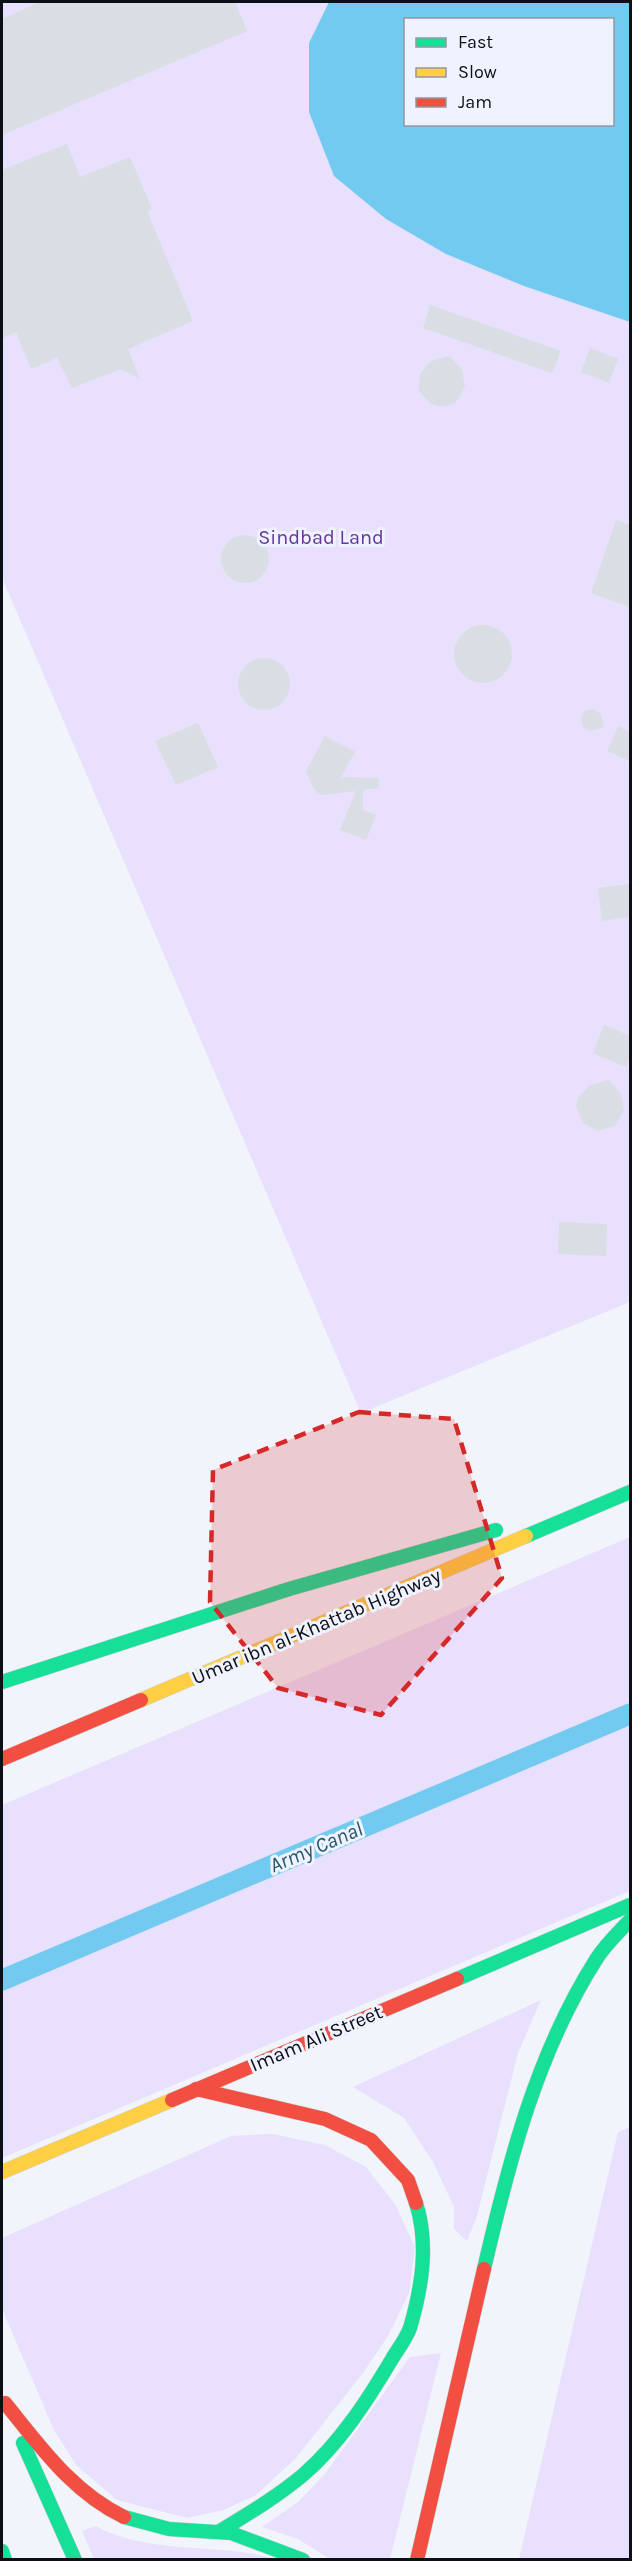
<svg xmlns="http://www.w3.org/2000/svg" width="632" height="2561" font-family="Karla,sans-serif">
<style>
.green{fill:#e8e0fc}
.water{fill:#72caf0;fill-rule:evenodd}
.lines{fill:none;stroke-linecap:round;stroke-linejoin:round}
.canal{stroke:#72caf0;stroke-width:21}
.building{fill:#d9dde4}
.fast-casing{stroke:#ced0d3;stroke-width:15}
.slow-casing{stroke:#ced0d3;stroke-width:15}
.jam-casing{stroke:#ced0d3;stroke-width:15}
.fast{stroke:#16e098;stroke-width:14}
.slow{stroke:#ffcf43;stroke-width:14}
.jam{stroke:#f24e42;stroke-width:14}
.marked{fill:#d62828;fill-opacity:0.2;stroke:#d62828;stroke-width:4.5;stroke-dasharray:12 8;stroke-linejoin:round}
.labels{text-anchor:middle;stroke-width:6;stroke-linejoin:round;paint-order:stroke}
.park-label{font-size:20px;fill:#65369c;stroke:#eef3ff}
.street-label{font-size:20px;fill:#0c0f15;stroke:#eef3ff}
.water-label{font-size:21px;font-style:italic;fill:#24556a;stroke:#eef3ff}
</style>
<rect width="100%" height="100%" fill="#f2f4fb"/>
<g class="green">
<path d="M2,2h327l-20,41 292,268 29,11v980l-269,111 -359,-835z"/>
<path d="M630,1537v354l-628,267v-353z"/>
<path d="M541,2000l-23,53 -41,163 -10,25 -13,-12v-22l-21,-45 -29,-44 -51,-31z"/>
<path d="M630,2127v432h-111l99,-427z"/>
<path d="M273,2134l52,11 41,22 29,37 20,43 -6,46 -21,43 -25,37 -67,85 -40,37 -32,15 -37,8 -70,-18 -41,-35 -22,-35 -52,-121v-71l229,-102z"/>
<path d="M441,2353l-51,206h-60l-32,-20 -36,-12 36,-25 26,-27 86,-118z"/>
<path d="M95,2526c47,24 96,20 147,26 12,2 25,5 37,7h-185l-12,-28z"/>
</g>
<path class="water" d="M329,2h301v320l-106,-36 -78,-32 -60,-35 -52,-43 -25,-64v-69zM406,20h206v104h-206z"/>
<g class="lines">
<path class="canal" d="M2,1980l628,-266"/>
</g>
<g class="building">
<path d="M40,2h195l12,29 -245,104v-116z"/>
<path d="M67,144l13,33 50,-20 22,52 -5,2 46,110 -65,28 11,29 -18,-9 -49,19 -15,-30 -26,11 -15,-37 -14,6v-168z"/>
<path d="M430,305l131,46 -9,22 -129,-45z"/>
<path d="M590,348l28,11 -9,24 -28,-11z"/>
<path d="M450,356l12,14 3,17 -9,15 -8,4h-9l-8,-2 -12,-13 1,-17 11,-13z"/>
<path d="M616,520l14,5v82l-39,-14z"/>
<circle cx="245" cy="559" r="24"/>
<circle cx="483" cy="654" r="29"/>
<circle cx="264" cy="684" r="26"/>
<path d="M593,709l8,5 3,13 -14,4 -7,-4 -2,-9 4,-7z"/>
<path d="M198,723l20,44 -42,18 -21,-44z"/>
<path d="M618,726l12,6v29l-23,-10z"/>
<path d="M325,736l30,16 -14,25 38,1v10l-16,2v20l13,5 -10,25 -26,-10 16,-39 -33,4 -5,-2 -4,-4 -8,-18z"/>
<path d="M630,884v33l-28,4 -4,-33z"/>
<path d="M604,1025l26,11v21l-4,10 -33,-14z"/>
<path d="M609,1080l12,14 3,17 -10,15 -16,5 -15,-8 -7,-17 2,-8 12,-13z"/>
<path d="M559,1222l48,2 -1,32 -48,-2z"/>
</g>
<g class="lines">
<g class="fast-casing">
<g id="fast">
<path d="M526,1536l104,-44"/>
<path d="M2,1682l287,-93 207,-59"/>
<path d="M457,1979l173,-74"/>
<path d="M484,2269c25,-108 53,-217 113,-311 9,-14 22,-26 33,-38"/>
<path d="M23,2443l52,117"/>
<path d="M124,2517l45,12 62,4 72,27"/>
<path d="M220,2531c28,-17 58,-35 83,-56 37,-32 64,-74 89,-116 6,-10 14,-20 18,-31 12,-41 19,-84 6,-125"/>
<path d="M2,2551l3,9"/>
</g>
</g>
<g class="slow-casing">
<g id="slow">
<path d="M141,1700l385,-164"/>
<path d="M2,2172l170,-72"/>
</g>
</g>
<g class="jam-casing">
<g id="jam">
<path d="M2,1759l139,-59"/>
<path d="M196,2089l129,30 46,21 37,40 8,23"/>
<path d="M172,2100l285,-121"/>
<path d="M5,2403c35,43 67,89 119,114"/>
<path d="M417,2560l67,-291"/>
</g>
</g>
<use href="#fast" class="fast"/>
<use href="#slow" class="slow"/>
<use href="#jam" class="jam"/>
</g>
<path class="marked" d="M359,1412l95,7 48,159 -121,137 -103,-27 -68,-86 3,-132z"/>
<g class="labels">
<g class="park-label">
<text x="321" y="544">Sindbad Land</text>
</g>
<g class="street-label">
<text transform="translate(316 1626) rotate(-23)" y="7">Umar ibn al-Khattab Highway</text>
<text transform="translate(316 2038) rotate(-23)" y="7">Imam Ali Street</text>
</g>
<g class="water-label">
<text transform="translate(316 1847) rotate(-23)" y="7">Army Canal</text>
</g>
</g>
<rect width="632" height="2561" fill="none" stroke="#0c0f15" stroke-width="6"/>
<rect x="404" y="18" width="210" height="108" fill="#eef3ff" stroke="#9498a1" stroke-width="1.5"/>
<rect x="416" y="38" width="30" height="9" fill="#16e098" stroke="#9498a1" stroke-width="1.5"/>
<text x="458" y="48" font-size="18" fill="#0c0f15">Fast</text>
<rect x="416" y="68" width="30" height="9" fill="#ffcf43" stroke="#9498a1" stroke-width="1.5"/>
<text x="458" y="78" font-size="18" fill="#0c0f15">Slow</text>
<rect x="416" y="98" width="30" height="9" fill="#f24e42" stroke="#9498a1" stroke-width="1.5"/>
<text x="458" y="108" font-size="18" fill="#0c0f15">Jam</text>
</svg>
